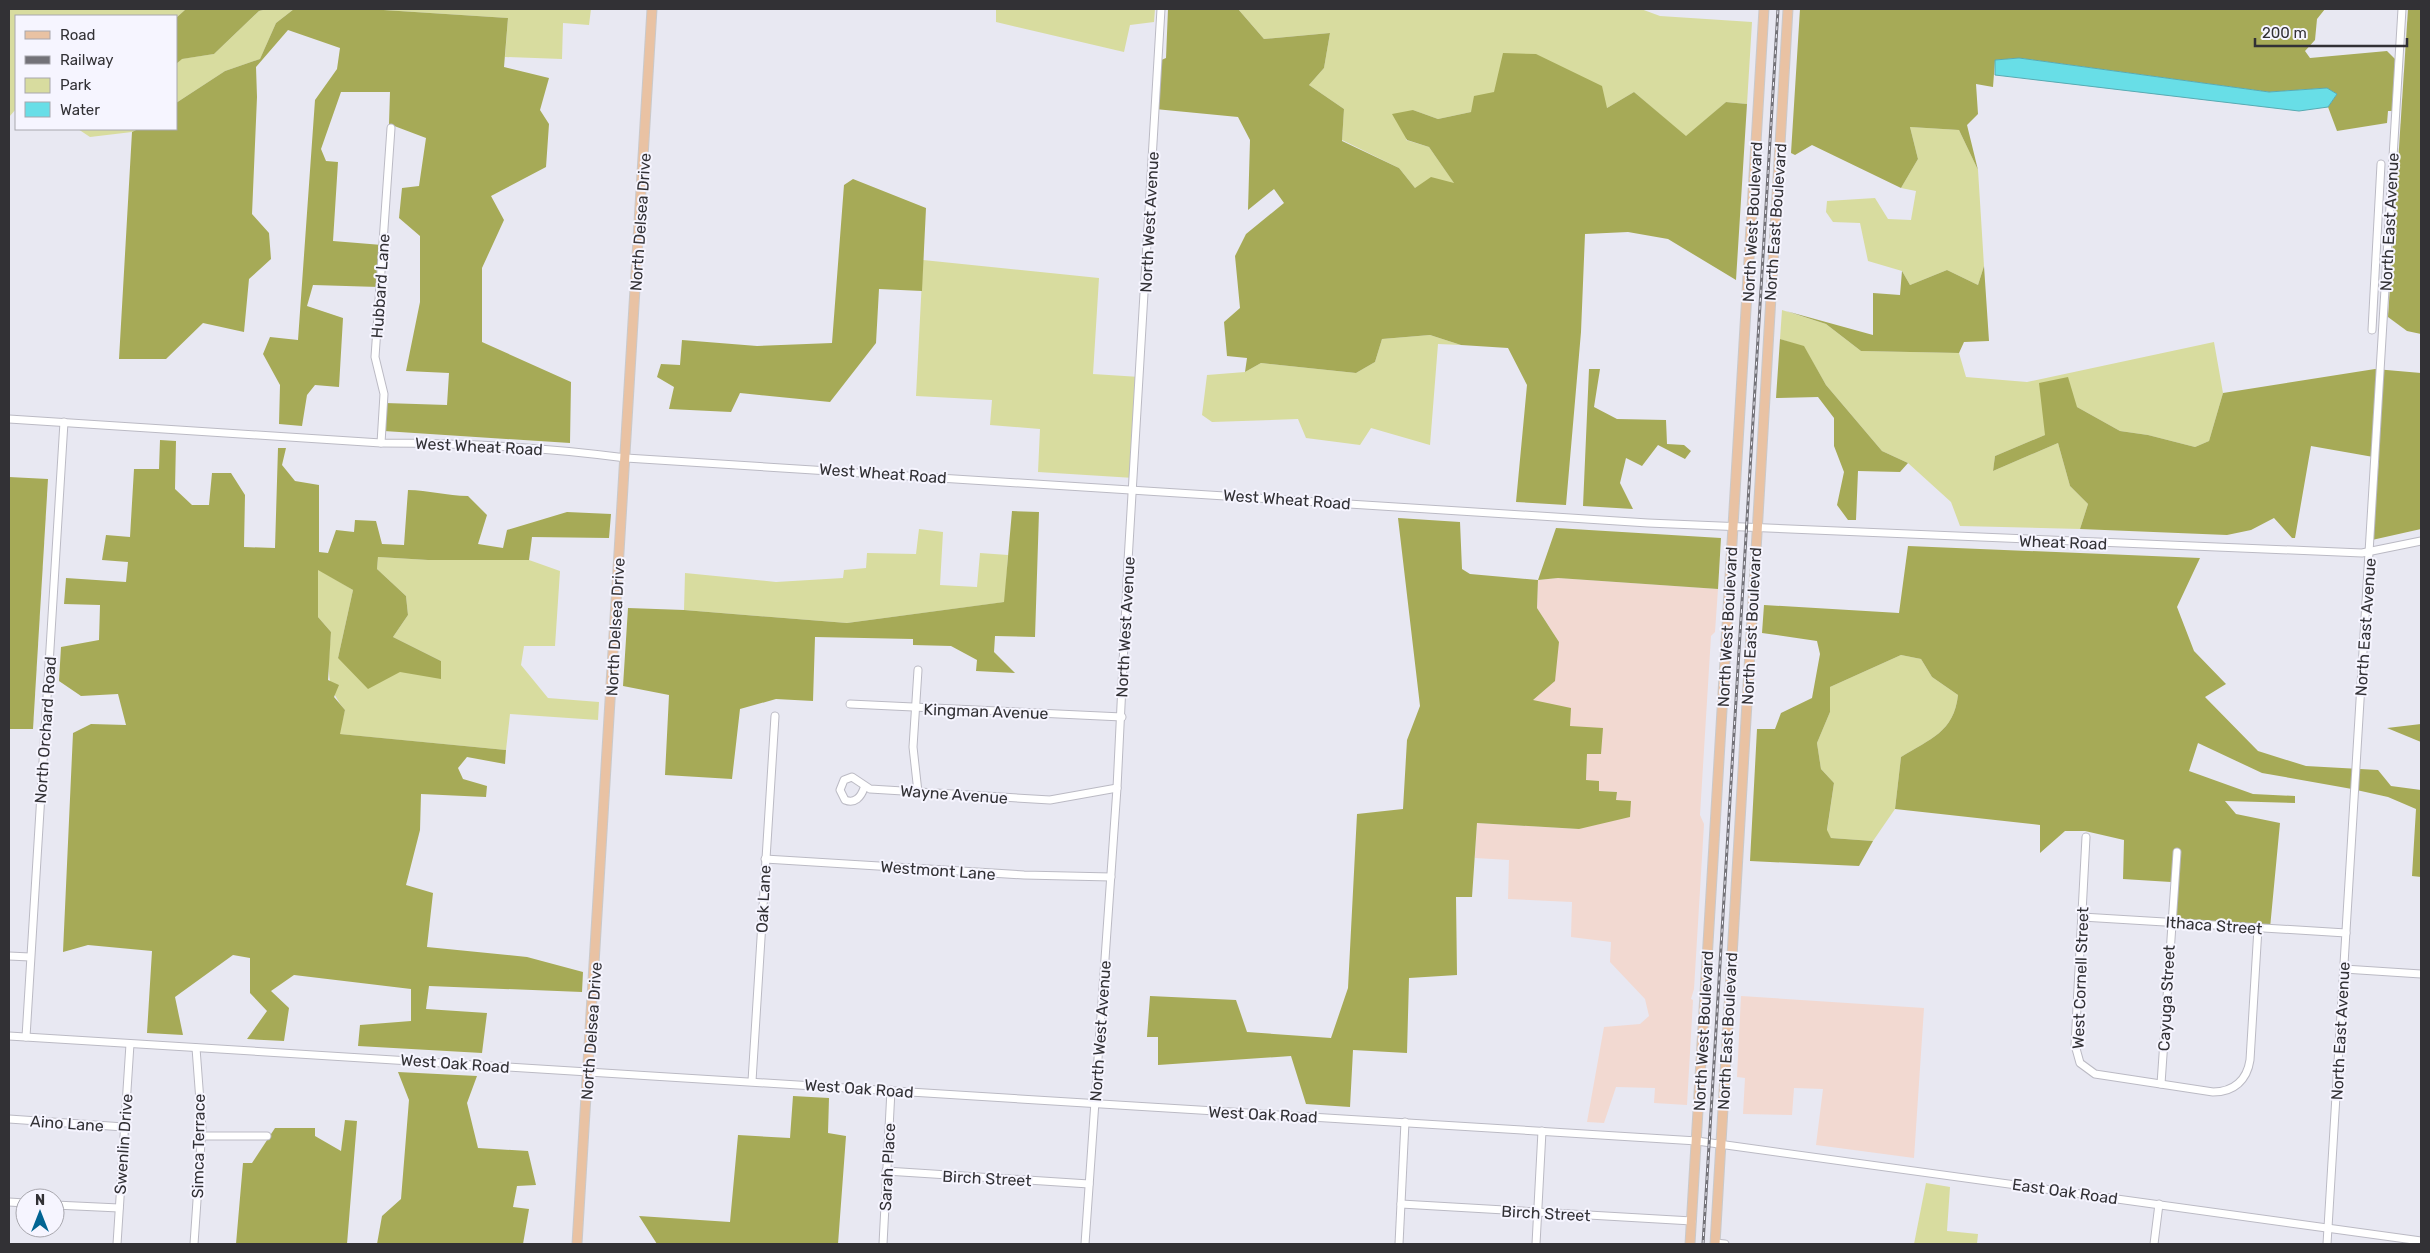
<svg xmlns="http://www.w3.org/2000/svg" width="2430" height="1253" font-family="Rubik,sans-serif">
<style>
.industrial{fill:#f2d9d1}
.green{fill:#d8dc9f}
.forest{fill:#a6aa57}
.water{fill:#68dee7;stroke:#58aab2}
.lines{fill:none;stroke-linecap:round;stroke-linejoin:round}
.minor-casing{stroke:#bbbac4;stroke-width:9}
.major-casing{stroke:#cac9ca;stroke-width:11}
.minor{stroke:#fff;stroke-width:7}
.major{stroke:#e9c2a3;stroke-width:9}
.rail-casing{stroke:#737278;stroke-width:3}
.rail{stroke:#f6f5ff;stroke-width:1;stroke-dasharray:4;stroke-linecap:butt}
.labels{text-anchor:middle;stroke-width:4;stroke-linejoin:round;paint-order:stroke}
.street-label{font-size:16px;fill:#323135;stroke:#f6f5ff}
</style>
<rect width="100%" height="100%" fill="#e8e8f2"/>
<g class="industrial">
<path d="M1558,578l160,11 -3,43 -4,4 -11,179 4,9 -10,165 -3,10 2,1 -6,105 -33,-2 1,-15 -39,-1 -12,36 -17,-1 17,-95 36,-3 9,-8 -4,-17 -35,-37 1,-20 -40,-5 1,-35 -64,-3 1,-39 -34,-2 2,-35 102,6 37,-29 1,-8 -18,-1 -13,-11 1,-27 -17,-27 -37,-26 26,-58 -22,-34 1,-28z"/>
<path d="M1741,996l183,12 -10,150 -98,-13 7,-56 -29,-1 -2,27 -49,-1 2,-36 -8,-1z"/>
</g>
<g class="green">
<path d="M9,9h177l-10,9 -160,-2v93l-7,8z"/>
<path d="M267,9h27l-18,14 -16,36 -35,12 -49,32v-39l5,-5 33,-5 45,-43z"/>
<path d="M368,9h223l-2,16 -26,-2 -1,36 -57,-2 3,-39z"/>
<path d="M996,9h159l-1,13 -24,3 -6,27 -128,-30z"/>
<path d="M1238,9h403l19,7 92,6 -5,82 -21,-2 -40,35 -52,-45 -27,16 -113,-16 -23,20 -33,7 -25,-9 -7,30 23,7 26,37 -40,4 -16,-20 -57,-28 2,-31 -35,-24 15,-17 6,-35 -66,6z"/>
<path d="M1910,127l49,3 19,40 6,96 -6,19 -31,-15 -37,15 -8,-14 -34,-10 -8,-38 -27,-1 -7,-10 1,-11 48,-3 13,21 23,1 5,-29 -15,-3 17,-29z"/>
<path d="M78,129h60l-6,3 -42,5z"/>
<path d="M923,260l176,18 -6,96 47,3 -6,101 -96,-6 2,-43 -50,-4 2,-25 -76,-4z"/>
<path d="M1782,310l44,14 35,27 98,2 7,24 61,5 187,-40 9,51 -14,48 -14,6 -47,-12 -28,-4 -43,-24 -32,28 -50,21 -2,15 65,-28 12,43 18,18 -8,25 -120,-3 -9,-24 -43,-39 -26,-12 -56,-66 -22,-38 -24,-8z"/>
<path d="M1430,335l31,10 -23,-1 -8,101 -59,-17 -11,17 -54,-7 -8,-19 -86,3 -10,-7 5,-40 38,-3 16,-9 95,10 19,-11 7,-23z"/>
<path d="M919,529l24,3 -3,53 37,2 3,-34 28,2 -3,47 -158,21 -163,-13 1,-37 91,9 67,-4 1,-8 22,-2 1,-15 49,1z"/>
<path d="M378,557l50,3h101l31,11 -5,75h-31l-3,19 27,33 51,4 -1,18 -88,-6 -4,36 -167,-16 6,-24c-22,-26 -16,-46 -14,-78l-13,-15v-48l35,21 -15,68 103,20v-17l-48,-24 15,-22 -2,-19 -29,-27z"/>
<path d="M1901,655l20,4 11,18 26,18c-4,37 -28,44 -57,62l-6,52 -22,32 -42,-3 -4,-7 7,-48 -13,-14 -4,-26 13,-31v-25z"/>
<path d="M1926,1183l24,4 -3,44 31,3 -1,10h-63z"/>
</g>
<g class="forest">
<path d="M186,9h81l-8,2 -45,43 -32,5 -6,5v-46z"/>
<path d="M294,9h74l140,9 -4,49 45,11 -9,32 9,14 -3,43 -55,29 13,24 -22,48v74l89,40 -1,61 -186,-12 1,-28 62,2 2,-32 -43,-2 14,-69v-66l-21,-18 3,-30 17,-2 7,-48 -37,-14 1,-32h-49l-20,57 5,12 12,1 -5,79 49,4 -3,42 -66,-2 -6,21 36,12 -4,69 -24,-2 -8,10 -5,31 -23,-2 1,-39 -17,-31 7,-17 28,3 17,-240 22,-31 3,-21 -52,-18 -32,37 1,30 -5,117 17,19 2,26 -22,20 -5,53 -41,-9 -37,36h-47l13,-227 6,-3h38v-26l49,-32 35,-12 16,-36z"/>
<path d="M1168,9h70l26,30 66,-6 -6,35 -15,17 35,24 -2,32 57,27 16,20 16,-11 23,6 -25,-36 -22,-7 -15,-26 21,-4 25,9 33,-7 3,-16 20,-4 9,-39 33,1 66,32 5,22 27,-16 52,44 40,-34 21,2 -11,176 -68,-41 -40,-7 -43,2 -4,98 -15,173 -50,-3 11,-117 -19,-37 -47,-3 -31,-10 -48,4 -7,23 -19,11 -95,-10 -16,9 2,-14 -20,-2 -3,-34 16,-14 -5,-52 11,-22 38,-31 -10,-14 -26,21 2,-70 -12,-23 -83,-8 4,-48 7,-3z"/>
<path d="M1800,9h525l-8,10 -2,21 -10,11 5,7 77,-7 8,8 -3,52h-4l-1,12 -50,8 -9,-24 9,-13 -10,-6 -58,4 -250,-34 -24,2 -2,27 -17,-3 2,30 -11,11 11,45 -19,-40 -49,-3 8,32 -17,29 -89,-43 -17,10 -4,-2z"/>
<path d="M2408,9h13v325l-14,-3 -19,-14z"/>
<path d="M853,179l73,29 -4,83 -43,-2 -3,54 -46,59 -90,-9 -9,19 -62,-3 5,-22 -17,-10 4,-13 19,1 2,-25 75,6 75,-3 12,-158z"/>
<path d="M1984,266l5,75 -25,1 -5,11 -98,-2 -35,-27 -40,-13 87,24v-42l27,2 2,-24 8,14 37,-15 31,15z"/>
<path d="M1780,339l24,7 22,39 56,66 26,12 -8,9 -42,-1 -2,49h-8l-11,-15 7,-33 -10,-26v-28l-16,-21 -42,1z"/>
<path d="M1589,369h11l-6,38 23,12 49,1 1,24 17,1 7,6 -6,8 -27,-14 -16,21 -16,-8 -6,25 13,26 -50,-3z"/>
<path d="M2375,369l46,4v156l-49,11 7,-82 -68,-12 -16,92h-3l-18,-20 -23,12 -24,5 -147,-6 8,-25 -18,-18 -12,-43 -65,28 2,-15 50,-21 -6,-52 29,-6 9,30 43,24 28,4 47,12 14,-6 14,-48z"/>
<path d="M160,440l16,1 -1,48 17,16h17l3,-32h19l14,22 -1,52 31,1 3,-100h8l-4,17 13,16 24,4v67l9,1 8,-23 18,2 1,-12 21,1 6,23 22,1 4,-55c20,0 39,6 60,6l19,19 -9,29 25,4 4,-18 60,-18 44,2 -2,24 -77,-1 -3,23h-101l-50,-3 -1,12 29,27 2,19 -15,22 48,24v18l-41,-7 -32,17 -30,-31 15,-68 -35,-20v47l13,15 -3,48 11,5 -5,12 11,13 -5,24 166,16 -1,14 -38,-7 -9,11 5,11 24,7 -1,11 -65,-3 -1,36 -14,55 27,8 -6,54 100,10 56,15 -1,20 -153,-6 -3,23 61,4 -5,40 -124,-7 2,-21 51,-4v-32l-117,-14 -23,16 18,17 -5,33 -37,-2 20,-28 -17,-18v-35l-17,-3 -58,42 8,38 -36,-2 5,-82 -64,-6 -25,7 10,-219 18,-9 35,1 -8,-31 -37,2 -22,-15 2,-34 38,-7 1,-35 -36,-1 2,-26 60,4 2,-20 -26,-2 4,-25 24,2 4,-68h25z"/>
<path d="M9,477l39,2 -15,250h-24z"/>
<path d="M1012,511l27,1 -4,125 -40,-1 -1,16 21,21 -39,-2 1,-11 -26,-14 -38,-1v-6l-98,-2 -2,64 -37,-2 -36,10 -8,70 -67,-4 4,-80 -46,-9 5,-78 56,2 163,13 157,-21z"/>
<path d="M1398,518l62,4 2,47 8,5 68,6 18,-52 165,10 -3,51 -160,-11 -20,2 -1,28 22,34 -4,39 -22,19 38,8 -1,18 33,2 -2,26h-14l-1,26 13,1v10l18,1 -1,8 15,1 -1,16 -51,12 -102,-6 -5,74h-16l1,78 -48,3 -2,75 -54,-3 -3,57 -44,-3 -15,-48 -133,9v-28h-11l3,-41 86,4 11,32 84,6 17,-50 9,-174 46,-5 4,-69 13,-34z"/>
<path d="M1908,546l292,12 -23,49 17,44 32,33 -21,13 53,54 48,15 72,4 13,16 30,4v87l-9,-1 4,-67 -28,-12 -36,-8 -90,-16 -64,-30 -9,28 64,23 42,2v7l-70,-2 11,13 44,9 -10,105 -99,-6v-40l-48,-3 1,-39 -39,-9h-20l-25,22v-28l-145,-16 6,-52c29,-18 53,-25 57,-62l-26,-18 -11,-18 -20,-4 -71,32v25l-13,31 4,26 13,14 -7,47 4,8 42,3 -14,25 -109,-5 7,-132h18l6,-16 31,-15 8,-44 -3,-13 -55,-8 2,-28 135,8z"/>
<path d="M2421,724v18l-34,-14z"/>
<path d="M398,1072l79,4 -10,27 11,45 50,3 8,34 -19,1 -4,21 16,2 -6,35h-146l5,-28 19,-17 8,-99z"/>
<path d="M793,1096l36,2 -1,35 18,3 -8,108h-181l-18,-28 91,6 8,-87 52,3z"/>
<path d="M345,1120l12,1 -10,123h-111l7,-81h9l23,-35h40v8l26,15z"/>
</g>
<path class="water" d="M2019,58l250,34 58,-4 10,6 -9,13 -29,4 -304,-36v-15z"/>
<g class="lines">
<g class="minor-casing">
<g id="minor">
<path d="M2372,330l9,-166"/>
<path d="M9,419l372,24c81,0 164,4 245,15l1022,65 714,30 59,-12"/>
<path d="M381,443l3,-49 -9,-37 16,-229"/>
<path d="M918,670l-5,77 5,45"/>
<path d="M850,704l272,13"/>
<path d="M864,788c-3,9 -9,16 -19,12l-5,-10 4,-10 8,-3 18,12 180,11 67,-12"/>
<path d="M2086,837l-11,208 5,18 15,11 118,18c21,0 34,-12 37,-32l8,-132"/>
<path d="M765,859l259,16 87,2"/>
<path d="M2082,917l264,16"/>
<path d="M9,956l21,1"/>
<path d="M2344,969l77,5"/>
<path d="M9,1036l1688,105 724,100"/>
<path d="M26,1037l38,-615"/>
<path d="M752,1081l23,-365"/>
<path d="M2161,1084l16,-232"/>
<path d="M9,1119l115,8"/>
<path d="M201,1136h66"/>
<path d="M886,1171l203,13"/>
<path d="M9,1202l16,1"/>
<path d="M1401,1204l291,17"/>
<path d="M55,1205l64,3"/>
<path d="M1715,1243l10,1"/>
<path d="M117,1244l13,-200"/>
<path d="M194,1244l8,-116 -6,-80"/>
<path d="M883,1244l8,-154"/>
<path d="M1085,1244l32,-456 11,-227 33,-552"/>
<path d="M1399,1244l6,-122"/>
<path d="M1536,1244l6,-113"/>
<path d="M2154,1244l5,-40"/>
<path d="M2327,1244l75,-1235"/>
</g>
</g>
<g class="major-casing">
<g id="major">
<path d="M577,1244l75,-1235"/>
<path d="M1690,1244l74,-1235"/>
<path d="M1715,1244l73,-1235"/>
</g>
</g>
<use href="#minor" class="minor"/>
<use href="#major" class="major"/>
<g class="rail-casing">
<path id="rail" d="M1703,1244l75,-1235"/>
</g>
<use href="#rail" class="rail"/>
</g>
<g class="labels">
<g class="street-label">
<text transform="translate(640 222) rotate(-86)" y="6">North Delsea Drive</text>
<text transform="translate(1149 222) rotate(-87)" y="6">North West Avenue</text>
<text transform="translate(1752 222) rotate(-87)" y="6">North West Boulevard</text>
<text transform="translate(1775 222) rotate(-86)" y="6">North East Boulevard</text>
<text transform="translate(2389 222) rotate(-87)" y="6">North East Avenue</text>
<text transform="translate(380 286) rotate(-86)" y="6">Hubbard Lane</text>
<text transform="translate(479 446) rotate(3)" y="6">West Wheat Road</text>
<text transform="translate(883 473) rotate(4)" y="6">West Wheat Road</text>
<text transform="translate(1287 499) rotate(4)" y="6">West Wheat Road</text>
<text transform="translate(2063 542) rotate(2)" y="6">Wheat Road</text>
<text transform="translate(1751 626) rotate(-87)" y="6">North East Boulevard</text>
<text transform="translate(615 627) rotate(-87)" y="6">North Delsea Drive</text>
<text transform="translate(1125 627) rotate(-87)" y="6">North West Avenue</text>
<text transform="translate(1727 627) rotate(-87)" y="6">North West Boulevard</text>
<text transform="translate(2365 627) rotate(-86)" y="6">North East Avenue</text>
<text transform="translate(986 711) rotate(2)" y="6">Kingman Avenue</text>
<text transform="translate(45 730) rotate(-86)" y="6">North Orchard Road</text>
<text transform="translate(954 794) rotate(4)" y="6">Wayne Avenue</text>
<text transform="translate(938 870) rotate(4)" y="6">Westmont Lane</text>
<text transform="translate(763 899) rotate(-87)" y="6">Oak Lane</text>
<text transform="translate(2214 925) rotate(4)" y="6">Ithaca Street</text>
<text transform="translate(2080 978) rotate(-88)" y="6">West Cornell Street</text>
<text transform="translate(2166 998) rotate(-87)" y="6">Cayuga Street</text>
<text transform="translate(591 1031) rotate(-86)" y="6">North Delsea Drive</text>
<text transform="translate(1100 1031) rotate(-86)" y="6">North West Avenue</text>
<text transform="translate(1703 1031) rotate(-87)" y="6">North West Boulevard</text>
<text transform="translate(1727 1031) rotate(-87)" y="6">North East Boulevard</text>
<text transform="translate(2340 1031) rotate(-87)" y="6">North East Avenue</text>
<text transform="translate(455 1063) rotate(4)" y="6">West Oak Road</text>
<text transform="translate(859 1088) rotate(4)" y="6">West Oak Road</text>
<text transform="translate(1263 1114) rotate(3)" y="6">West Oak Road</text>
<text transform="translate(67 1123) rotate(4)" y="6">Aino Lane</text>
<text transform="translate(123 1144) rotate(-86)" y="6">Swenlin Drive</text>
<text transform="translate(198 1146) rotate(-89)" y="6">Simca Terrace</text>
<text transform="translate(887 1167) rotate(-87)" y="6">Sarah Place</text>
<text transform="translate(987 1178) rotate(3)" y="6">Birch Street</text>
<text transform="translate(2065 1191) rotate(8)" y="6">East Oak Road</text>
<text transform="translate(1546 1213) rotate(3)" y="6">Birch Street</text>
</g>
</g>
<rect width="2430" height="1253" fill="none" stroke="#323135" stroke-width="20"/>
<rect x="15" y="15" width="162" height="115" fill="#f6f5ff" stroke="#a8a7ae"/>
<rect x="25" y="31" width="25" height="8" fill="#e9c2a3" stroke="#a8a7ae"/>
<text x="60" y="40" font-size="15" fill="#323135">Road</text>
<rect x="25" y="56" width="25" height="8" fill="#737278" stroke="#a8a7ae"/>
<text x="60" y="65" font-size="15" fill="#323135">Railway</text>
<rect x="25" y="78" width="25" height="15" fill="#d8dc9f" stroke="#a8a7ae"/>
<text x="60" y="90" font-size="15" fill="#323135">Park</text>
<rect x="25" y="102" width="25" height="15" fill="#68dee7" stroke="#a8a7ae"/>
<text x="60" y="115" font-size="15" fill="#323135">Water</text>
<g transform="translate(40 1213)"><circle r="24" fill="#f6f5ff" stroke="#a8a7ae"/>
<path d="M0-4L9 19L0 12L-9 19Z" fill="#016493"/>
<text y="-8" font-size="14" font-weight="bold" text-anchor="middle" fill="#323135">N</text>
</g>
<path d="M2255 38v8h152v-8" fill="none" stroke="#323135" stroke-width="2.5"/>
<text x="2262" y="38" font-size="15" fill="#323135" stroke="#f6f5ff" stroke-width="4" paint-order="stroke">200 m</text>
</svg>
